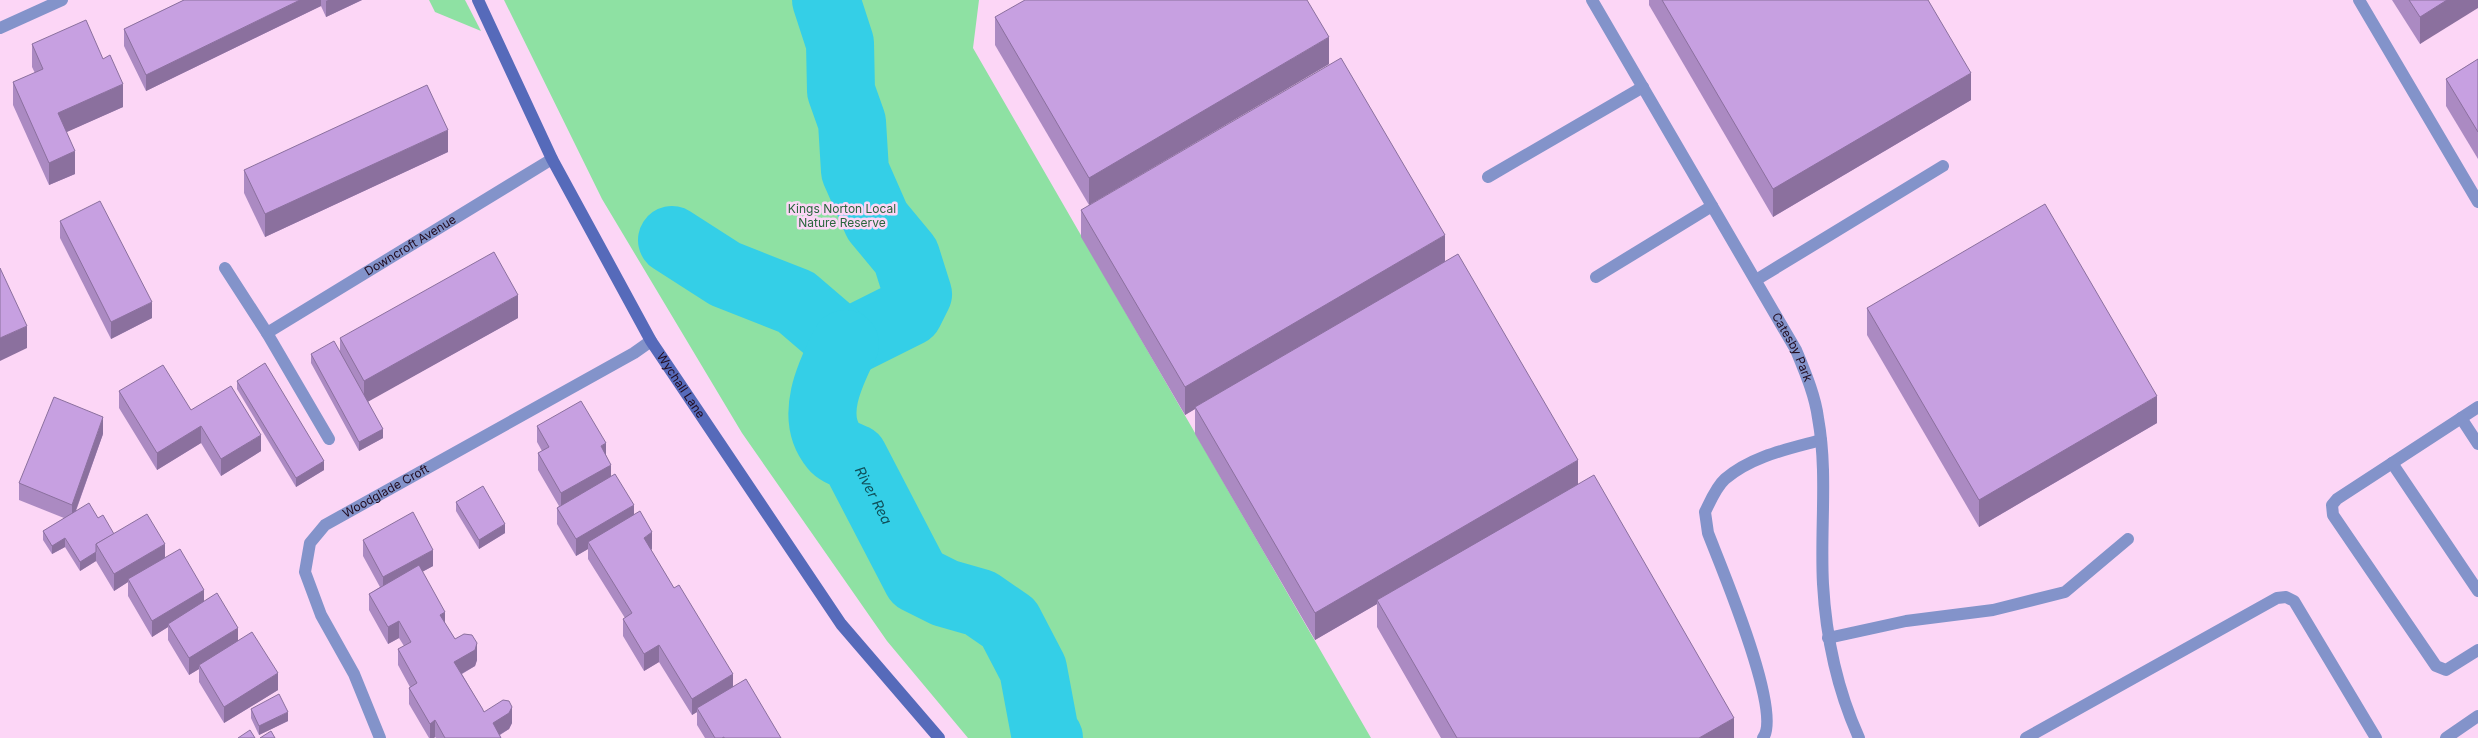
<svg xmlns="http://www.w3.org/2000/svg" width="2478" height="738" font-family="Inter,sans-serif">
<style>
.green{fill:#8ee1a3}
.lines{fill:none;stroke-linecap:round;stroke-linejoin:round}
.river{stroke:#34cfe7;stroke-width:68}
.lane{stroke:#8393ca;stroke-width:12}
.street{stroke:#8393ca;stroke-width:12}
.secondary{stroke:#566aba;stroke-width:12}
.wall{fill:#ab8ac2}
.shaded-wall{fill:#8b709e}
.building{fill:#c7a0e1;stroke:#8b709e}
.labels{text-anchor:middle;stroke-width:5;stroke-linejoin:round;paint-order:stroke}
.park-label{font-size:12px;fill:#29663c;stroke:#fcd6f6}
.street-label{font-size:12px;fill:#220c20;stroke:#fcd6f6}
.water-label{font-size:14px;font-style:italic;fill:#0f4f59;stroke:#fcd6f6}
</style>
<rect width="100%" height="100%" fill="#fcd6f6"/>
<g class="green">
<path d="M429,0h36l16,31 -46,-19z"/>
<path d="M504,0h475l-6,48 398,690h-403l-81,-97 -145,-208 -140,-234z"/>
</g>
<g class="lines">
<g class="river">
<path d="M826,0l14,43 1,48 11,31 3,49 22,50 29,35 12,38 -9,18 -64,32"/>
<path d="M672,240l53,34 71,28 49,42"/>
<path id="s1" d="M845,344c-15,30 -36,73 -11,103 4,5 14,8 20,11l63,121 28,14 35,10 29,20 24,46 12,64 4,5"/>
</g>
<g class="lane">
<path d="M2359,0l119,202"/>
<path d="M1488,177l155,-90"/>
<path d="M1596,277l116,-71"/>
<path d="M1756,280l187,-114"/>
<path d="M2478,407l-141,92 -5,6 1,10 103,151 10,4 32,-20"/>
<path d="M2461,418l17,26"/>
<path d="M2392,463l86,128"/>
<path d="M1828,638l78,-17 87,-11 72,-18 63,-53"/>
<path d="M1763,738c20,-26 -42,-171 -55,-205l-3,-21c5,-10 11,-25 20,-33 27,-23 63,-30 96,-39"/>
<path d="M2026,738l251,-140 9,-1 8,4 82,137"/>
<path d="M2446,738l32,-22"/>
</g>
<g class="street">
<path id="s2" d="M1592,0l204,350c9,22 19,45 22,68 10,55 2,111 5,166 3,54 14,105 36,154"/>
<path d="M0,28l62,-28"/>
<path d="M225,268l42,65 62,106"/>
<path id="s3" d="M267,333l285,-174"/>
<path id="s4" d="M380,738l-26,-64 -33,-59 -16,-43 5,-29 15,-18 309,-172 17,-12"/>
</g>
<path class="secondary" id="s5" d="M478,0l74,159 99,182 190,283 98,114"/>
</g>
<g class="wall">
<path d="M184,0h178l-36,17 -5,-11 -175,85 -22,-45v-17z"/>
<path d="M1649,0h279l43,100 -198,117 -124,-212z"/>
<path d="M2392,0h86l-58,44z"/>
<path d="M995,17l334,47 -240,141 -94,-160z"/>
<path d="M32,44l91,63 -57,25 9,42 -26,11 -36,-80v-23l22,-9 -3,-6z"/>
<path d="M2478,59v100l-32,-53v-27z"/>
<path d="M448,152l-183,85 -21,-44v-23z"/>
<path d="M1081,210l364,51 133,223 156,254h-293l-64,-111v-23l-62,36 -120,-206v-25l-10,6 -104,-178z"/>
<path d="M60,221l92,97 -41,21 -51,-101z"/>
<path d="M1867,308l290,115 -178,104 -112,-192z"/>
<path d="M518,318l-150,83 15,37 -24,13 -48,-88v-9l29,-3v-13z"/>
<path d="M237,381l87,89 -28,17 -59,-98z"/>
<path d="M119,391l72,19 70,41 -40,25 -20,-33 -44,27 -38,-62z"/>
<path d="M537,426l69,29 5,21 23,38 18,35 -1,1 82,137 48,51h-76l-8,-13v-13l-5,3 -33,-53 -15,9 -21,-35v-17l2,-1 -37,-59v-10l-12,7 -19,-32v-16l2,-2 -21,-36v-17l4,-2 -5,-9z"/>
<path d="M103,434l-27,77 22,7 16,16 51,24 73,83 40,49 -54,33 -25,-41v-13l-10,6 -21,-35v-13l-16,10 -24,-41v-14l-14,9 -18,-30 -16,10 -15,-24 -13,7 -9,-14v-9l21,-13 -45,-18v-17z"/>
<path d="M456,502l49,31 -26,16 -23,-38z"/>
<path d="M363,540l70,26 -11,6 23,51 10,16 22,21 -2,6 -13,8 22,38 28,11 -3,6 -9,6 1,3h-65l-1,-1 -1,1h-5l-20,-34v-16l1,-1 -12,-22v-16l6,-3 -5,-8 -11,6 -19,-34v-16l11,-7 -17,-31z"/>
<path d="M251,709l37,12 -29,14 -8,-17z"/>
</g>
<g class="shaded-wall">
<path d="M300,0h21v6l-175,85v-16z"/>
<path d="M328,0h34l-36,17v-16z"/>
<path d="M2447,0h31v8l-58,36v-27z"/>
<path d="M1329,37v27l-240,141v-27z"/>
<path d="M1971,73v27l-198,117v-28z"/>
<path d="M123,84v23l-65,29v-23z"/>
<path d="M448,130v22l-183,85v-23z"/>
<path d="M75,151v23l-26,11v-22z"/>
<path d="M1445,235v28l-250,144v2l-10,6v-28z"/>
<path d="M518,295v23l-154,86v-23z"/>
<path d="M152,302v16l-41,21v-17z"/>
<path d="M27,326v22l-27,13v-23z"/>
<path d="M2157,396v27l-178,104v-27z"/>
<path d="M103,417v17l-31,87v-16z"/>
<path d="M201,426v17l-44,27v-17z"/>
<path d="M383,429v9l-24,13v-9z"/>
<path d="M261,435v16l-40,25v-17z"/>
<path d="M606,443v17l-5,-14z"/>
<path d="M1578,460v28l-201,112v4l-62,36v-27z"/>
<path d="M324,461v9l-28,17v-9z"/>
<path d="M611,465v16l-50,29v-17z"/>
<path d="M634,505v17l-46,20v7l-12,7v-17z"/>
<path d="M505,524v9l-26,16v-9z"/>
<path d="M652,532v17l-8,5v-16z"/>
<path d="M65,538v9l-13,7v-8z"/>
<path d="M165,544v16l-37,19v3l-14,9v-17z"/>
<path d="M433,550v16l-50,27v-16z"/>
<path d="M96,552v9l-16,10v-9z"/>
<path d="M204,590v17l-36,17v3l-16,10v-16z"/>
<path d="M445,612v17l-5,-14z"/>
<path d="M399,621v17l-11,6v-17z"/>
<path d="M238,628v16l-39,21v4l-10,6v-17z"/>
<path d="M477,643v17l-2,6 -21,12v-16z"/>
<path d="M659,645v17l-15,9v-17z"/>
<path d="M278,673v17l-54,33v-16z"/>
<path d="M733,674v16l-36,18v4l-5,3v-16z"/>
<path d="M512,707v16l-3,6 -15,9 -1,-15z"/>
<path d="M288,712v9l-29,14v-9z"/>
<path d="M1734,718v20h-35z"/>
<path d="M435,720v17l-1,1h-4v-14z"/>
</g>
<g class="building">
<path d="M184,0h116l-154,75 -22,-46z"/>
<path d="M1025,0h282l22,37 -240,141 -94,-161z"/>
<path d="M1662,0h266l43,73 -198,116z"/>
<path d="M2409,0h38l-27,17z"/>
<path d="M86,20l17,39 7,-4 13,29 -65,29 17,38 -26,12 -36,-81 30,-13 -11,-25z"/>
<path d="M1341,58l104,177 -260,152 -104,-177z"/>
<path d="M2478,59v73l-32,-53z"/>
<path d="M427,85l21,45 -183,84 -21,-44z"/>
<path d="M100,201l52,101 -41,20 -51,-101z"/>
<path d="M2045,204l112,192 -178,104 -112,-192z"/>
<path d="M494,252l24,43 -154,86 -24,-43z"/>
<path d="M1458,254l120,206 -263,153 -120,-206z"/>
<path d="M0,268l27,58 -27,12z"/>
<path d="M334,341l49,88 -24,13 -48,-88z"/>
<path d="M265,363l59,98 -28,17 -59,-97z"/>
<path d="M163,365l28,45 40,-24 30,49 -40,24 -20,-33 -44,27 -38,-62z"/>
<path d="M54,397l49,20 -31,88 -53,-22z"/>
<path d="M581,401l25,42 -5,3 10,19 -50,28 -23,-40 11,-6 -12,-21z"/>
<path d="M615,474l19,31 -58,34 -19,-31z"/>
<path d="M1594,475l140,243 -35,20h-242l-80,-138z"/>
<path d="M483,486l22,38 -26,16 -23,-38z"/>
<path d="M89,503l9,15 5,-3 11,19 -18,10v8l-16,10 -15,-24 -13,8 -9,-15z"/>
<path d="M640,511l12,21 -8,6 30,50 5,-3 54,89 -41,25 -33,-54 -15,9 -21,-35 9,-6 -44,-71z"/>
<path d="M413,512l20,38 -50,27 -20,-37z"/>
<path d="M147,514l18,30 -51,30 -18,-30z"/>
<path d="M180,549l24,41 -52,31 -24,-42z"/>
<path d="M419,565l26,47 -5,3 15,24 9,-5 8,1 5,8 -2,7 -21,12 28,46 2,4 19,-12 6,1 3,6 -3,6 -16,10 8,15h-56l-10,-18 -5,4 -21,-36 8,-5 -19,-34 13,-7 -12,-21 -11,6 -19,-33z"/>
<path d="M217,593l21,35 -49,30 -21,-34z"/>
<path d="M252,632l26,41 -54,34 -25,-42z"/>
<path d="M746,679l35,59h-57v-1l-2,1h-7l-18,-30z"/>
<path d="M279,694l9,18 -29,14 -8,-17z"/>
<path d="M250,730l5,8h-17z"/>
<path d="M271,731l4,7h-15z"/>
</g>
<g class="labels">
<g class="park-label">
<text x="842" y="213">Kings Norton Local<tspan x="842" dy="14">Nature Reserve</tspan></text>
</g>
<g class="street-label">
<text dy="4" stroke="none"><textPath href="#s3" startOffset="168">Downcroft Avenue</textPath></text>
<text dy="4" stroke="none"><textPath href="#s2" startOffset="401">Catesby Park</textPath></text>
<text dy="4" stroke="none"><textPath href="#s5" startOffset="436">Wychall Lane</textPath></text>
<text dy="4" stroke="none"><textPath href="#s4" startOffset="305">Woodglade Croft</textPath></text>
</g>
<g class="water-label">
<text dy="5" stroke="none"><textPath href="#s1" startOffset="175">River Rea</textPath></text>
</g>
</g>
</svg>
